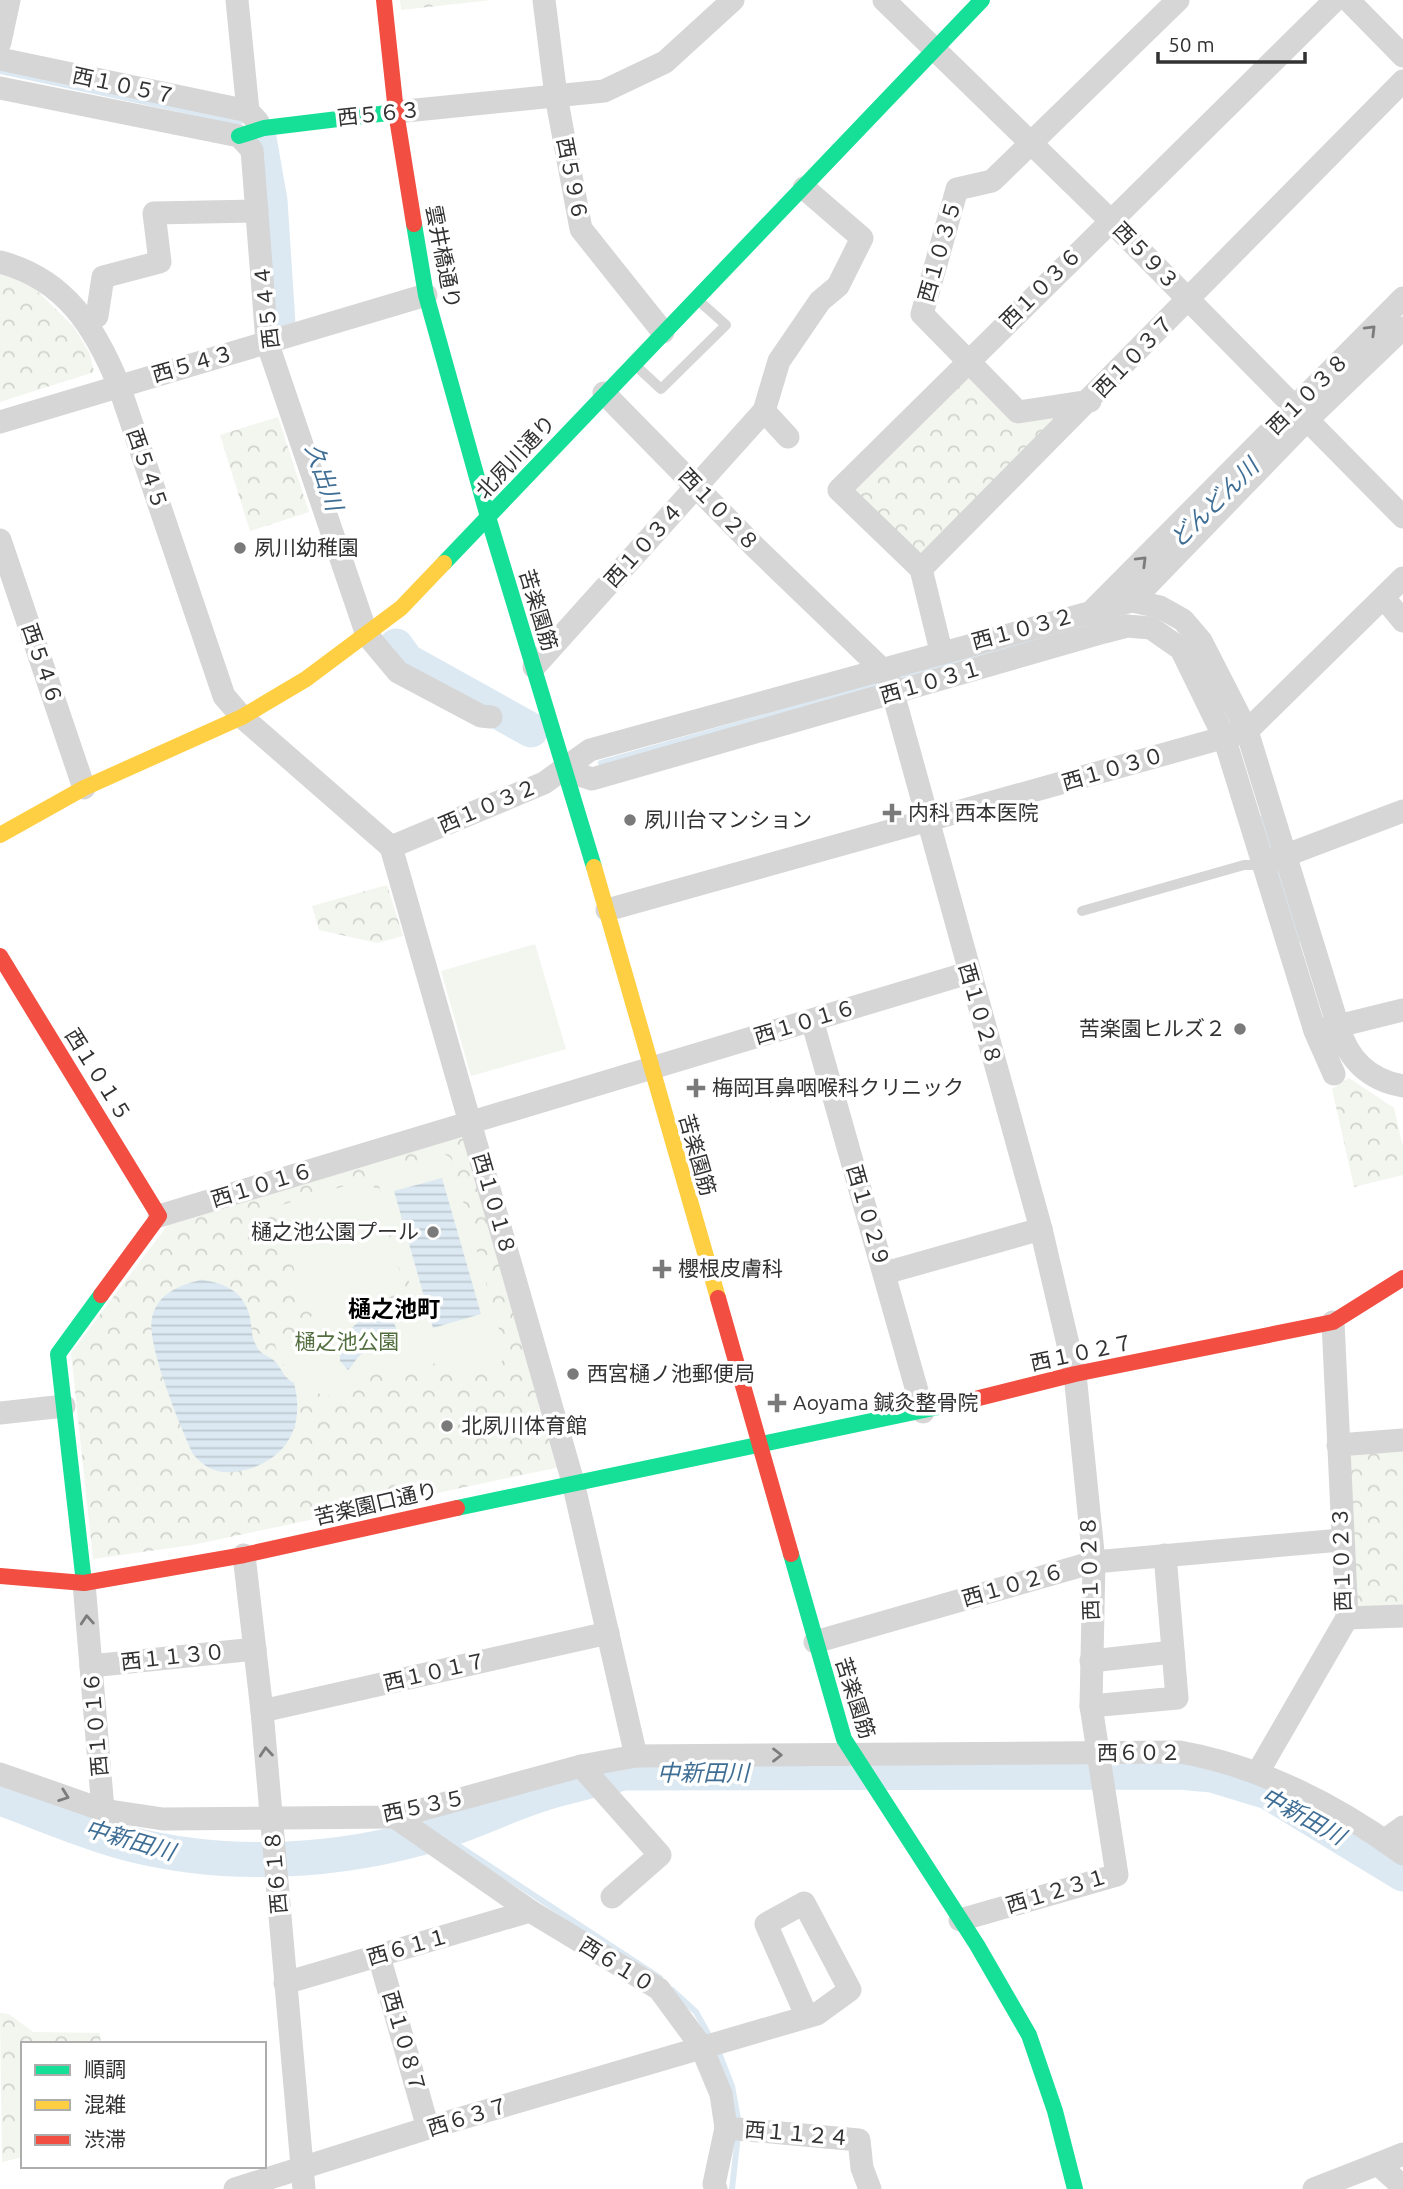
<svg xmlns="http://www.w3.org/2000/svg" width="1403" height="2189" font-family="Ubuntu,'Noto Sans JP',sans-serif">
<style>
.forest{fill:url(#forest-crowns)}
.garden{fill:#f2f6ee}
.water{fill:url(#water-rules)}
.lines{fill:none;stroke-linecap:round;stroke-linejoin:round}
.stream{stroke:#dce9f2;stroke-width:6}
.river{stroke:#dce9f2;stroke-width:35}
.lane{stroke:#d6d6d6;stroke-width:10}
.street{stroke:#d6d6d6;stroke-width:23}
.fast{stroke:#16e098;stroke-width:16}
.slow{stroke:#ffcf43;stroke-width:16}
.jam{stroke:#f24e42;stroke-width:16}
.oneway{stroke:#7c7c7c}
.poi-dot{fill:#7a7a7a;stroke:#fff;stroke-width:2.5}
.labels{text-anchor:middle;stroke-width:7;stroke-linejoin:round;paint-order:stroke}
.street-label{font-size:21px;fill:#323232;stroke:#fff}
.poi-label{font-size:21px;fill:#323232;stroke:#fff;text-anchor:start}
.park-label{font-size:21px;fill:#526e3e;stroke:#fff}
.water-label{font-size:23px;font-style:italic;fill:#3f6e95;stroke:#fff}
.neighbourhood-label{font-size:23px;font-weight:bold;fill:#000;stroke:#fff}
</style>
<defs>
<pattern id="forest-crowns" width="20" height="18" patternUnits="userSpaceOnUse" patternTransform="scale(1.75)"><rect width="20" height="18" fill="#f2f6ee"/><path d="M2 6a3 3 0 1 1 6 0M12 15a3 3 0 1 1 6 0" fill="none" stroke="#d0d3cd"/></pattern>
<pattern id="water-rules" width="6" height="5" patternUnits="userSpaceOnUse" patternTransform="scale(1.75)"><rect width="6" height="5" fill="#dce9f2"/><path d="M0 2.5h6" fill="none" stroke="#bdc8d0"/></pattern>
</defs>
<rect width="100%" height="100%" fill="#fff"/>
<g class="forest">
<path d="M400,0h92l-91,10z"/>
<path d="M0,273l27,8 47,46 16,27 4,18 -94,30z"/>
<path d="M969,376l46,48 40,-10 4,8 -135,136 -73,-66z"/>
<path d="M278,417l31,95 -59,19 -30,-96z"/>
<path d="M387,885l16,51 -26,7 -58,-13 -7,-24z"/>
<path d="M1349,1078l45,30 9,39v28l-49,12 -22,-98z"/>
<path d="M460,1135l6,4 94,328 -368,78 -99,14 -22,-206 99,-131z"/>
<path d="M1403,1446v164l-40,2 -9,-6 -5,-150 6,-7z"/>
<path d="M0,2013l9,1 24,18 67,1 1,11h-78v113l-21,5z"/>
</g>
<g class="garden">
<path d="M535,944l31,105 -95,27 -30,-105z"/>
<path d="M442,1153l9,5 54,193 -4,14c-14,10 -22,8 -36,-1l-11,7 -12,-2 -6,-6 -44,11 -14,-4 -25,7 -2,12 -11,9c-32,-2 -57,-23 -65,-53l23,-7 14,-23 70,-23 6,7c13,1 18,-2 22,-14l-33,-105 5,-9z"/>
<path d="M371,1178l32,103 -96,30 -32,-104z"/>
</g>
<g class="water">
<path d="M442,1178l39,136 -48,14 -39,-137z"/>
<path d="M201,1280c23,2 44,12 49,38 2,9 1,19 6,27 3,8 10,10 16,14 10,7 9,17 22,24 11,42 -6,76 -49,87 -22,5 -37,2 -52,-16 -12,-26 -47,-110 -41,-136 5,-24 27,-33 49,-38z"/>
<path d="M378,1314l16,9 5,11c-9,18 -19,13 -35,19 -8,3 -10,12 -16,17l-8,-9c-1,-27 15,-41 38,-47z"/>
</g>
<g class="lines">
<g class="stream">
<path d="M0,71l240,51"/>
<path d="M895,680l175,-50"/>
<path d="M601,763l284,-80"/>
<path d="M1261,819l12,36"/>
<path d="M1276,866l23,73"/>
<path d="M439,1833l221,145"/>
<path d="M672,1990l24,22 15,27"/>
<path d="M717,2048l15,38 7,38"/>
<path d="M732,2189l6,-54"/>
</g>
<g class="river">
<path d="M259,138l11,63 8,123"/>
<path d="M396,646l11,15 124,69"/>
<path d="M0,1798c42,15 86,35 130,46 100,25 209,19 308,-11 39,-12 75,-31 114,-42 24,-7 48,-12 72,-18l556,-1 32,3 56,17 135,82"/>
</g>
<g class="lane">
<path d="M635,365l26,24 65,-64 -27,-24"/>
<path d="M1082,911l162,-46h18"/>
</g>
<g class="street">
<path d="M237,0l11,111 10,11"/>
<path d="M544,0l12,96 25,133 82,103"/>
<path d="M884,0l226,220 293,297"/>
<path d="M1348,0l55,56"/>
<path d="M0,42l9,-42"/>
<path d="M0,59l248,52"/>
<path d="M0,88l239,48 13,14 15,192 100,293 31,37 83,44 10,1"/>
<path d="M396,112l208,-21 61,-29 68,-62"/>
<path d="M0,262c65,17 95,65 119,124l105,310 18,21 149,130 182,635 63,274"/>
<path d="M85,319l12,-3 6,-39 57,-15 -6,-49 103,-2"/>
<path d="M604,393l151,154 133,128 153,554 34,145 19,188 -3,144 26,169 -157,45"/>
<path d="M1090,401l-72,11 -96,-98 35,-125 35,-8 186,-181"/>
<path d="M764,411l24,26"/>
<path d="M0,422l426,-127"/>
<path d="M0,540l84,248"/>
<path d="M921,569l482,-488"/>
<path d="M1384,598l19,23"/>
<path d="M1132,601l174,-180 97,-93"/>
<path d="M1094,609l309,-311"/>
<path d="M941,651l-20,-82 -82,-79 496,-490"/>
<path d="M534,667l230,-256 15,-50 41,-60 18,-15 24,-48 -58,-50"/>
<path d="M565,770l27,9 512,-147 23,-6 24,2 30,21 43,88 91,294 19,43"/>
<path d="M391,847l153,-64 46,-33 542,-149 28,6 23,13 18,21 46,90 91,295 65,-16"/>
<path d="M1271,861l132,-50"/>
<path d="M607,910l640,-179 156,-153"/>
<path d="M812,1020l111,392"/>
<path d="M1325,1029l13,-3c10,33 30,54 65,60"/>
<path d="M159,1216l809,-243"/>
<path d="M885,1273l156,-44"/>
<path d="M0,1413l64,-7"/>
<path d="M1338,1445l65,-5"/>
<path d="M244,1555l18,156 42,478"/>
<path d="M84,1583l19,227"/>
<path d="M1347,1618l56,-2"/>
<path d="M815,1642l279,-80 247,-22"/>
<path d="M1091,1661l82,-9"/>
<path d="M91,1666l164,-17"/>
<path d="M1091,1706l86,-8 -12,-143"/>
<path d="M262,1711l346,-78"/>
<path d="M581,1766l79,89 -48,42"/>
<path d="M1258,1772l89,-154 -14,-296"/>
<path d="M0,1774l103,36 60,9 232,-2 186,-51 55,-10 544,-4c80,14 158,54 223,102"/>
<path d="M395,1817l135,94 129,78 42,57 20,48 5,34 -12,56 2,5"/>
<path d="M1385,1840l18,-13"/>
<path d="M379,1956l49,172"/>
<path d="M285,1983l245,-72"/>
<path d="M726,2128l133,12 3,28 8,21"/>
<path d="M1378,2164l25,-10"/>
<path d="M235,2189l193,-61 389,-114 33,-24 -46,-87 -38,21 41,93"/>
<path d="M1314,2189l64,-25 25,23"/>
</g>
<g class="fast">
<path d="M239,136l25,-8 132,-16"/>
<path d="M414,224l12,71 62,222 106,350"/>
<path d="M444,563l538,-563"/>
<path d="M457,1508l510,-107"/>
<path d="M791,1554l53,185 133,206 52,90 26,76 20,78"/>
<path d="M84,1583l-26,-229 43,-59"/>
</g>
<g class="slow">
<path d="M0,835l84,-47 158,-71 64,-38 95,-71 43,-45"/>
<path d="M594,867l124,431"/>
</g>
<g class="jam">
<path d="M384,0l12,112 18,112"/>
<path d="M0,956l159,260 -58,79"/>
<path d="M718,1298l73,256"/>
<path d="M967,1401l108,-27 258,-52 70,-44"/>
<path d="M0,1576l84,7 160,-28 213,-47"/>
</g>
</g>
<defs><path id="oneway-chevron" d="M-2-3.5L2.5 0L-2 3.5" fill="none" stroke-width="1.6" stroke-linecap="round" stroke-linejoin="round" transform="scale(1.75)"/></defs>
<g class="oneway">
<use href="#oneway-chevron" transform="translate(1371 330) rotate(-45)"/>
<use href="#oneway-chevron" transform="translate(1142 561) rotate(-45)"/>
<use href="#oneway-chevron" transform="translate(87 1620) rotate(-94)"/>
<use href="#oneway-chevron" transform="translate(266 1752) rotate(-95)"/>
<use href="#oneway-chevron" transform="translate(777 1755)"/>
<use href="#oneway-chevron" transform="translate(64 1796) rotate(20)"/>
</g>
<g class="poi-dot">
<circle cx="240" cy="548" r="7"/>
<path d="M888.5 802.5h7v7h7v7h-7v7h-7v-7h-7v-7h7z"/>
<circle cx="630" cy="820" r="7"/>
<circle cx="1240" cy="1029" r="7"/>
<path d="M692.5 1077.5h7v7h7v7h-7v7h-7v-7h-7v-7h7z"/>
<circle cx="433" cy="1232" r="7"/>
<path d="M658.5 1258.5h7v7h7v7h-7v7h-7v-7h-7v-7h7z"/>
<circle cx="573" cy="1374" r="7"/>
<path d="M773.5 1392.5h7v7h7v7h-7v7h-7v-7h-7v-7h7z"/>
<circle cx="447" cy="1426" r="7"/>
</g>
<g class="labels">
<g class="street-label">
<text transform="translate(124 86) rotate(12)" y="7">西１０５７</text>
<text transform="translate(379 114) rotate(-6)" y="7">西５６３</text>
<text transform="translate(572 179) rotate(79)" y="7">西５９６</text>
<text transform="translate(940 251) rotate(-74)" y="7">西１０３５</text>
<text transform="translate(1146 256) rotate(46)" y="7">西５９３</text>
<text transform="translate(443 257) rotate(79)" y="7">雲井橋通り</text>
<text transform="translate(1041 288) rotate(-45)" y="7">西１０３６</text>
<text transform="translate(267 307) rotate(-97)" y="7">西５４４</text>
<text transform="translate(1134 356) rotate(-46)" y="7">西１０３７</text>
<text transform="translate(193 364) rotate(-16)" y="7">西５４３</text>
<text transform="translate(1308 394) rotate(-45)" y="7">西１０３８</text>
<text transform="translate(516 457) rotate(-47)" y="7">北夙川通り</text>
<text transform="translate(147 469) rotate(71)" y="7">西５４５</text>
<text transform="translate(719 510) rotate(46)" y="7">西１０２８</text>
<text transform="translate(644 545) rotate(-48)" y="7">西１０３４</text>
<text transform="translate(538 610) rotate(73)" y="7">苦楽園筋</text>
<text transform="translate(1023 629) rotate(-15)" y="7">西１０３２</text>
<text transform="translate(42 664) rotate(71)" y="7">西５４６</text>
<text transform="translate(931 682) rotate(-16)" y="7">西１０３１</text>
<text transform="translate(1113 769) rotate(-16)" y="7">西１０３０</text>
<text transform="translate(488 806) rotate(-23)" y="7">西１０３２</text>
<text transform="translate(980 1014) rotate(74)" y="7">西１０２８</text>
<text transform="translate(805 1022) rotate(-17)" y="7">西１０１６</text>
<text transform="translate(98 1075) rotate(58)" y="7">西１０１５</text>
<text transform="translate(697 1155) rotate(74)" y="7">苦楽園筋</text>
<text transform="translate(262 1185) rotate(-17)" y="7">西１０１６</text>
<text transform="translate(494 1204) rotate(74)" y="7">西１０１８</text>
<text transform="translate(868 1216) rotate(74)" y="7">西１０２９</text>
<text transform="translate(1082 1353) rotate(-12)" y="7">西１０２７</text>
<text transform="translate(376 1504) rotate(-13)" y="7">苦楽園口通り</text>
<text transform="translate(1342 1559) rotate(-92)" y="7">西１０２３</text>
<text transform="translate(1090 1568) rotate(-92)" y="7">西１０２８</text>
<text transform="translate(1013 1585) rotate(-16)" y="7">西１０２６</text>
<text transform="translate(173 1657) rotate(-6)" y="7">西１１３０</text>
<text transform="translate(435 1672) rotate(-13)" y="7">西１０１７</text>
<text transform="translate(855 1698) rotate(72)" y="7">苦楽園筋</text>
<text transform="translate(96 1724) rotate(-95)" y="7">西１０１６</text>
<text x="1139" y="1760">西６０２</text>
<text transform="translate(424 1806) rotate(-12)" y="7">西５３５</text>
<text transform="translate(276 1872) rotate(-95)" y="7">西６１８</text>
<text transform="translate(1057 1891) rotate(-17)" y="7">西１２３１</text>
<text transform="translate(408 1947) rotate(-16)" y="7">西６１１</text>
<text transform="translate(617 1965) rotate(32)" y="7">西６１０</text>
<text transform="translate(404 2042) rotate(74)" y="7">西１０８７</text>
<text transform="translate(468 2117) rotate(-17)" y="7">西６３７</text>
<text transform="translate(797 2134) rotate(5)" y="7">西１１２４</text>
</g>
<g class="poi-label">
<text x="254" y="555">夙川幼稚園</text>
<text x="908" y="820">内科 西本医院</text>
<text x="644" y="827">夙川台マンション</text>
<text x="1226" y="1036" text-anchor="end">苦楽園ヒルズ２</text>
<text x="712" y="1095">梅岡耳鼻咽喉科クリニック</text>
<text x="419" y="1239" text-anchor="end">樋之池公園プール</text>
<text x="678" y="1276">櫻根皮膚科</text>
<text x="587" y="1381">西宮樋ノ池郵便局</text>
<text x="793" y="1410">Aoyama 鍼灸整骨院</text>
<text x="461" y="1433">北夙川体育館</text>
</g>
<g class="park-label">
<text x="347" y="1349">樋之池公園</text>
</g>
<g class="water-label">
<text transform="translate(324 477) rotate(71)" y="8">久出川</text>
<text transform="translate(1214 503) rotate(-45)" y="8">どんどん川</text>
<text x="703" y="1781">中新田川</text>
<text transform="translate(1303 1816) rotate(29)" y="8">中新田川</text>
<text transform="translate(130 1840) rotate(16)" y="8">中新田川</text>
</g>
<g class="neighbourhood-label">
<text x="394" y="1317">樋之池町</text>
</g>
</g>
<rect x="21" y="2042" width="245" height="126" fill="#ffffff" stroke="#adadad" stroke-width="2"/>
<rect x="35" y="2065" width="35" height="10" fill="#16e098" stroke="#adadad" stroke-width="2"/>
<text x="84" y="2077" font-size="21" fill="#323232">順調</text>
<rect x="35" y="2100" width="35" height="10" fill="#ffcf43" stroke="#adadad" stroke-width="2"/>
<text x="84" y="2112" font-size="21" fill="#323232">混雑</text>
<rect x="35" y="2135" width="35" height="10" fill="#f24e42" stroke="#adadad" stroke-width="2"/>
<text x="84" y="2147" font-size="21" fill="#323232">渋滞</text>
<path d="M1158 52v10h147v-10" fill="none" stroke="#323232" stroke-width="3.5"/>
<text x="1168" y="52" font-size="21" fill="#323232" stroke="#ffffff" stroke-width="5" paint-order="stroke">50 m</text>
</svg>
